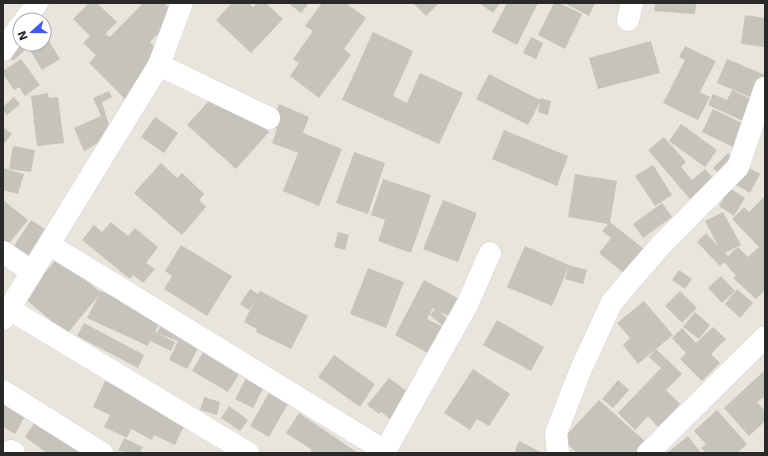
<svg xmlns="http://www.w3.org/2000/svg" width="768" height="456" font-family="'DejaVu Sans',sans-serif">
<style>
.building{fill:#c6c3ba}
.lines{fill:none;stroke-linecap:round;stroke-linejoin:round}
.minor-casing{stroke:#d1d3e1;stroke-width:23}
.minor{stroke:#fff;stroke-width:22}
</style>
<rect width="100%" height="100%" fill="#eae5db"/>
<g class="building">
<path d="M89,3h8l20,19 -12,12 5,3 33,-34h21l13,12 -27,27 12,12 -34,48 -39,-39 7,-8 -13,-12 7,-7 -17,-17z"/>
<path d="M232,3h17l4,4 4,-4h9l17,16 -32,34 -35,-33z"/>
<path d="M288,3h21l-8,10z"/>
<path d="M322,3h24l20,15 -22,31 7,6 -32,43 -29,-22 9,-13 -6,-4 20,-28 -8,-5z"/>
<path d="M413,3h26l-13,13z"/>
<path d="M479,3h21l-7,10z"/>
<path d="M507,3h31l-21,42 -25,-13z"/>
<path d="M554,3h5l23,11 -17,35 -27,-14z"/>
<path d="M564,3h31l-6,13z"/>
<path d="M655,3h41l-1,11 -41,-3z"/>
<path d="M745,15l20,3v29l-24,-3z"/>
<path d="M373,32l40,19 -20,45 14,7 13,-30 43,20 -24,51 -97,-44z"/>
<path d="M46,36l14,23 -18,11 -14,-23 6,-3h10v-7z"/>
<path d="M531,37l12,6 -7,16 -13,-6z"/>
<path d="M14,40l10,11 -11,10 -10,-11z"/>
<path d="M651,41l9,32 -62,16 -9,-31z"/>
<path d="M685,46l31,15 -16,31 10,5 -12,23 -35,-17 22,-43 -6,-3z"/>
<path d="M21,59l19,26 -15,11 -6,-9 -5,3 -11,-16v-3z"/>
<path d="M727,59l38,16v5l-8,20 -40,-17z"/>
<path d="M489,74l51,26 1,-2 10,3 -3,14 -10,-3 2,-10 -12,23 -52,-26z"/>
<path d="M732,90l21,10 -10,21 -35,-16 5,-11 14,6z"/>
<path d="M109,91l3,6 -10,5 10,33 -28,16 -10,-23 27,-12 -8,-18z"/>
<path d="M48,93l1,5 9,-1 6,46 -27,3 -6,-50z"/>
<path d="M214,95l21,7 34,30 -33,37 -49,-44z"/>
<path d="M14,97l6,7 -13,11 -4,-4v-4z"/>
<path d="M279,104l30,13 -6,16 39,16 -23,57 -36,-15 15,-38 -26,-10 5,-14 -6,-3z"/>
<path d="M713,109l35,17 -11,23 -35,-17z"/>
<path d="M155,117l23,16 -14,20 -23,-16z"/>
<path d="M681,124l36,26 -12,17 -36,-26z"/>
<path d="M3,127l9,7 -9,11z"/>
<path d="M504,130l64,26 -11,30 -65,-27z"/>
<path d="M664,137l22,25 -5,5 11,13 13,-11 13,15 -23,21 -47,-55z"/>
<path d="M13,146l22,4 -4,22 -22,-3z"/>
<path d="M354,152l31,11 -17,51 -32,-11z"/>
<path d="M728,153l6,6 -15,15 -6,-6z"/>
<path d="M161,163l16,15 5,-5 22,21 -5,6 7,7 -24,28 -48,-42z"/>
<path d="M653,165l19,30 -17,11 -20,-30z"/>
<path d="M744,165l16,9 -10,19 -16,-9z"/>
<path d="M3,168l21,6 -6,20 -15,-4z"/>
<path d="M575,174l42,7 -7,41 40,32 -20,24 -31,-25 12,-15 -9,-7 6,-7 -40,-7z"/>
<path d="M383,179l48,16 -20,58 -33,-12 7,-21 -14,-5z"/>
<path d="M730,188l15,10 -11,18 -15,-10z"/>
<path d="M765,196v96l-1,-1 -8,8 -23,-21 3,-2 -12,-14 -4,4 -23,-24 9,-9 12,13 -13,-25 18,-9 18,33 -16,8 3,3 10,-9 10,10 11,-10 -27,-28 12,-12 5,5z"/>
<path d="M3,200l25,20 -21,26 -4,-4z"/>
<path d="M443,200l34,13 -19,49 -35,-13z"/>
<path d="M662,203l10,14 -29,21 -10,-14z"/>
<path d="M31,220l17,11 -16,26 -18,-11z"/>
<path d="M111,222l17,14 7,-8 23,19 -12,16 9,6 -12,14 -10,-8 -3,4 -48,-39 12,-15 8,7z"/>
<path d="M338,232l11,3 -4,15 -11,-3z"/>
<path d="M181,245l51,31 -25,40 -43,-27 8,-13 -7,-5z"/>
<path d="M525,246l44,19 18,5 -4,14 -18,-5 4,-13 -17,40 -45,-19z"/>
<path d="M58,257l42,35 1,-1 40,19 19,12 -5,10 20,10 -4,9 -21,-10 -2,5 -61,-28 12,-23 -32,39 -43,-36z"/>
<path d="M368,268l36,14 -18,46 -36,-14z"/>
<path d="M679,270l13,9 -7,10 -13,-9z"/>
<path d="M721,276l14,15 -13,12 -14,-15z"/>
<path d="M424,280l41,22 -9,18 -17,-9 12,11 -6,6 -15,-13 5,-6 -2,-1 -6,11 20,10 -14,27 -38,-21z"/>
<path d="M250,289l8,5 2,-3 48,25 -17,33 -35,-17 1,-3 -13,-7 12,-24 -7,12 -9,-6z"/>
<path d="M737,289l16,14 -13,15 -15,-14z"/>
<path d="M680,291l17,17 -15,15 -17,-17z"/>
<path d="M644,301l29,34 -35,29 -15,-19 7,-7 -13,-15z"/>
<path d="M695,312l15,13 -11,14 -16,-12z"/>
<path d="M497,320l47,27 -13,24 -48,-26z"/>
<path d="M84,323l60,32 -6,13 -61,-32z"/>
<path d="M162,323l19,7 -3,11 -21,-8z"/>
<path d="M713,327l13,12 -15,15 9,9 -18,18 -22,-22 6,-6 -14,-15 10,-10 14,15z"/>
<path d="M182,333l19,10 -14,26 -18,-9z"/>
<path d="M205,349l36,22 -13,21 -36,-21z"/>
<path d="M656,349l26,25 -16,16 14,14 -22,23 -10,-11 -13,14 -17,-17 43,-45 -12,-11z"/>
<path d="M334,355l41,29 -15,23 -42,-30z"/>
<path d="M473,369l37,25 -21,32 -12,-7 -7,11 -26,-17z"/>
<path d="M765,370v26l-8,6 8,9v10l-16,15 -25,-28z"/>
<path d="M247,376l18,9 -12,23 -18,-9z"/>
<path d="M389,378l23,17 -17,28 -14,-11 -2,2 -12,-9z"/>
<path d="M618,380l11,10 -16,18 -11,-9z"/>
<path d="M105,381l39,18 42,23 -11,23 -21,-10 -2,5 -21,-11 -4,9 -23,-11 6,-12 -17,-8z"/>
<path d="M270,391l19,11 -20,35 -19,-11z"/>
<path d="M204,397l16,5 -3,13 -17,-5z"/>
<path d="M7,399l29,17 -3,7 -9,-5 -9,16 -12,-7v-21z"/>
<path d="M599,400l48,43 -9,10h-61l-15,-13z"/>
<path d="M229,406l19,14 -8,11 -19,-13z"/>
<path d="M717,410l30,34 -10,9h-31l-5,-5 5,-4 -12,-13z"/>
<path d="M299,413l59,40h-48l2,-3 -26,-17z"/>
<path d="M40,415l45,31 -5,7h-33l-22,-16z"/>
<path d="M688,436l13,17h-34z"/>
<path d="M124,438l19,9 -3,6 -22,-2z"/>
<path d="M519,441l24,12h-29z"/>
</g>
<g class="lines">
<g class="minor-casing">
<g id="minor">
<path d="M25,20l12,-17"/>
<path d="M628,20l4,-17"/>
<path d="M3,50l17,-24"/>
<path d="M159,65l110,53"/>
<path d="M50,245l335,206"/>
<path d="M3,252l29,20"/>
<path d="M9,309l239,144"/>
<path d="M3,319l156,-254 23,-62"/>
<path d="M3,391l99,62"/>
<path d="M10,453l1,-2 3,2"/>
<path d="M384,453l83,-148 23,-52"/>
<path d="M558,453l-2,-20 25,-64 31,-67 49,-57 77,-78 27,-79"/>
<path d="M648,453l117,-116"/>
</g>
</g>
<use href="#minor" class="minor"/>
</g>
<rect width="768" height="456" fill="none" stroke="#292929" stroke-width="8"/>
<g transform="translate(32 32) rotate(249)"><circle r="19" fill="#ffffff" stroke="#a9a9a9"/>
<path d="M0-3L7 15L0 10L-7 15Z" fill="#4359ef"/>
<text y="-6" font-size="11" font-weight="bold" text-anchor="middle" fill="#292929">N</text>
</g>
</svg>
